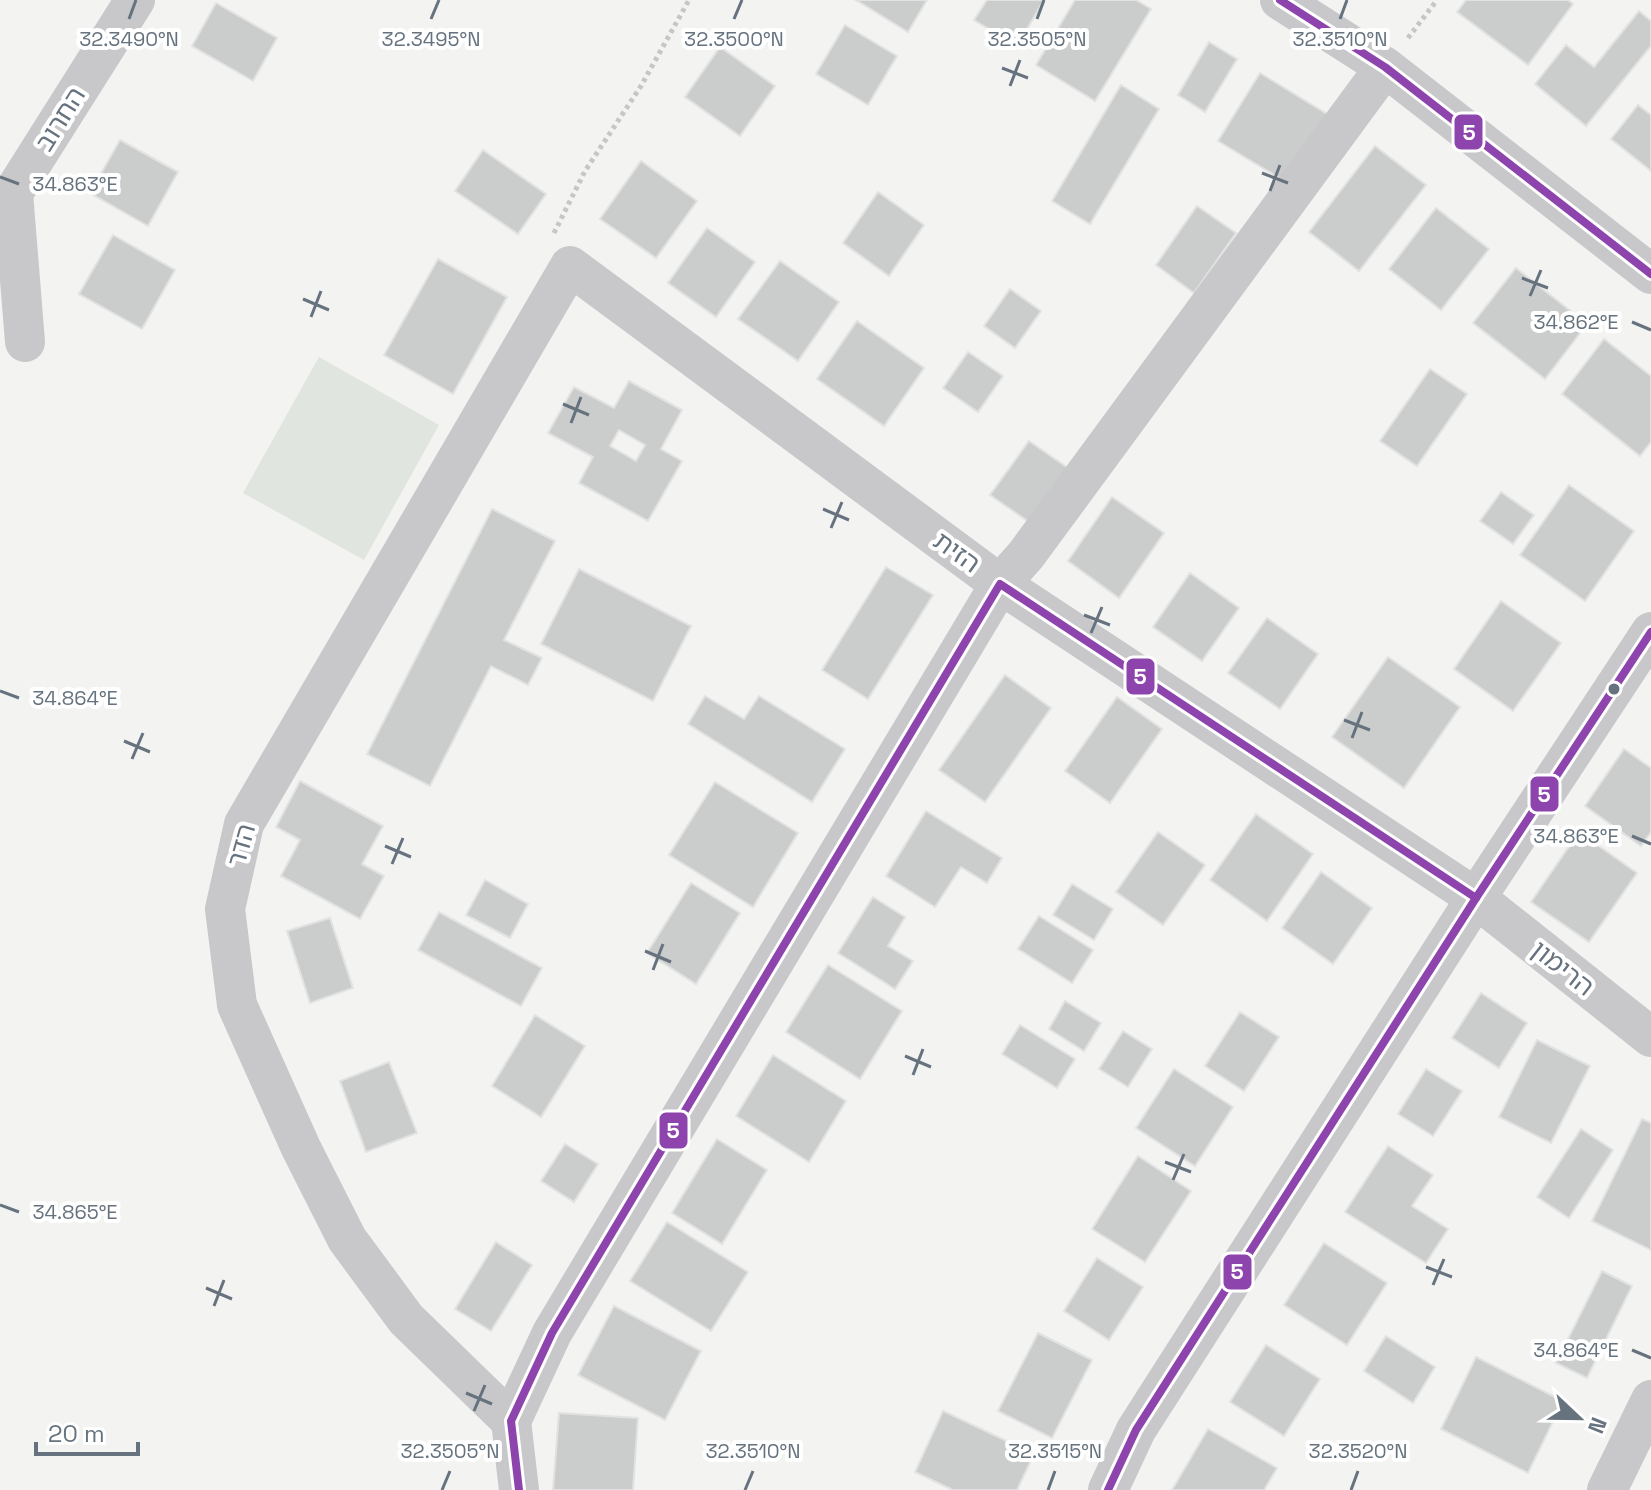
<svg xmlns="http://www.w3.org/2000/svg" width="1651" height="1490" font-family="'Space Grotesk','Noto Sans Hebrew',sans-serif">
<style>
.green{fill:#e1e5e0}
.building{fill:#cbcccc;stroke:#e2e2e2;stroke-width:2;fill-rule:evenodd}
.lines{fill:none;stroke-linecap:round;stroke-linejoin:round}
.path{stroke:#c5c6c7;stroke-width:5;stroke-dasharray:4 4;stroke-linecap:butt}
.minor{stroke:#c8c8ca;stroke-width:40}
.bus-1-casing{stroke:#fff;stroke-width:14}
.bus-1{stroke:#8e44ad;stroke-width:8}
.ticks{fill:none;stroke:#66737f;stroke-width:3}
.bus-dot{fill:#66737f;stroke:#fff;stroke-width:3}
.labels{text-anchor:middle;stroke-width:8;stroke-linejoin:round;paint-order:stroke}
.street-label{font-size:26px;fill:#66737f;stroke:#fff}
.ticks-label{font-size:20px;text-anchor:middle;fill:#66737f;stroke:#fff;stroke-width:8;stroke-linejoin:round;paint-order:stroke}
.line-badge{stroke:#fff;stroke-width:3}
.badge-label{font-size:22px;text-anchor:middle;font-weight:bold;fill:#fff}
</style>
<rect width="100%" height="100%" fill="#f3f3f2"/>
<path class="green" d="M319,357l120,68 -75,135 -121,-67z"/>
<g class="building">
<path d="M856,0h71l-19,32z"/>
<path d="M987,0h57l-27,46 -43,-26z"/>
<path d="M1075,0h61l15,9 -56,92 -59,-36z"/>
<path d="M1466,0h102l5,4 -45,61 -71,-53z"/>
<path d="M216,3l61,35 -24,43 -61,-35z"/>
<path d="M1639,11l12,10v25l-65,80 -51,-42 31,-39 28,22z"/>
<path d="M845,25l52,31 -29,49 -52,-31z"/>
<path d="M1209,42l28,17 -32,53 -27,-17z"/>
<path d="M720,47l55,39 -35,50 -55,-39z"/>
<path d="M1260,73l72,44 -41,68 -73,-44z"/>
<path d="M1121,85l38,24 -69,115 -38,-23z"/>
<path d="M1638,105l13,10v56l-40,-32z"/>
<path d="M120,140l58,32 -30,54 -58,-33z"/>
<path d="M1375,146l51,39 -67,86 -50,-39z"/>
<path d="M483,150l63,44 -28,40 -63,-43z"/>
<path d="M641,161l56,40 -41,57 -56,-39z"/>
<path d="M878,192l46,33 -35,51 -46,-33z"/>
<path d="M1197,206l39,27 -42,60 -38,-28z"/>
<path d="M1436,208l53,41 -48,61 -52,-41z"/>
<path d="M707,228l48,34 -39,55 -48,-34z"/>
<path d="M113,235l62,35 -33,59 -63,-35z"/>
<path d="M438,259l69,38 -54,97 -69,-39z"/>
<path d="M780,261l59,41 -41,59 -60,-42z"/>
<path d="M1516,268l71,56 -42,55 -72,-56z"/>
<path d="M1010,289l31,22 -26,37 -31,-22z"/>
<path d="M857,321l67,47 -40,58 -67,-47z"/>
<path d="M1604,339l47,37v66l-11,14 -78,-62z"/>
<path d="M968,352l35,24 -25,36 -35,-24z"/>
<path d="M1430,369l37,25 -50,72 -37,-25z"/>
<path d="M629,381l53,29 -21,39 21,12 -34,60 -69,-38 14,-26 -45,-24 26,-46 40,21zM619,430l26,15 -9,16 -26,-15z"/>
<path d="M1029,441l39,27 -39,54 -39,-27z"/>
<path d="M1569,485l65,46 -49,70 -65,-46z"/>
<path d="M1501,492l33,23 -21,29 -33,-23z"/>
<path d="M1112,497l52,36 -45,65 -51,-37z"/>
<path d="M492,509l63,32 -51,99 38,18 -14,27 -37,-19 -61,120 -63,-32z"/>
<path d="M886,567l47,28 -65,104 -46,-29z"/>
<path d="M579,569l112,57 -38,75 -112,-57z"/>
<path d="M1190,573l49,35 -37,53 -49,-34z"/>
<path d="M1501,601l60,42 -48,68 -59,-42z"/>
<path d="M1267,618l51,36 -38,55 -52,-36z"/>
<path d="M1388,657l72,50 -56,81 -72,-51z"/>
<path d="M1005,675l46,33 -66,94 -46,-32z"/>
<path d="M705,696l39,23 15,-23 86,53 -33,53 -124,-78z"/>
<path d="M1117,697l45,32 -52,74 -45,-32z"/>
<path d="M1624,749l27,19v64l-10,14 -56,-40z"/>
<path d="M300,781l83,45 -21,38 22,12 -24,43 -79,-43 19,-36 -24,-13z"/>
<path d="M715,782l83,51 -45,74 -84,-52z"/>
<path d="M926,811l76,47 -15,25 -26,-16 -26,40 -49,-31z"/>
<path d="M1256,814l57,40 -46,67 -57,-41z"/>
<path d="M1158,832l47,33 -42,60 -47,-33z"/>
<path d="M1579,832l58,41 -48,69 -58,-40z"/>
<path d="M1321,872l51,36 -39,56 -51,-36z"/>
<path d="M485,880l43,24 -18,34 -44,-23z"/>
<path d="M691,883l49,30 -44,71 -49,-31z"/>
<path d="M1072,884l41,25 -19,31 -41,-25z"/>
<path d="M873,897l32,20 -17,29 25,15 -18,28 -57,-36z"/>
<path d="M439,912l103,56 -21,38 -103,-56z"/>
<path d="M1039,916l54,34 -21,33 -54,-34z"/>
<path d="M330,918l23,70 -43,15 -23,-72z"/>
<path d="M828,965l74,46 -42,68 -74,-47z"/>
<path d="M1481,993l46,30 -28,45 -47,-30z"/>
<path d="M1065,1001l36,22 -17,28 -35,-22z"/>
<path d="M1240,1012l39,25 -35,54 -39,-25z"/>
<path d="M535,1015l50,31 -44,71 -49,-31z"/>
<path d="M1020,1025l55,34 -18,29 -55,-34z"/>
<path d="M1123,1031l29,18 -24,38 -29,-18z"/>
<path d="M1537,1040l53,26 -39,77 -52,-26z"/>
<path d="M773,1055l73,46 -37,61 -73,-46z"/>
<path d="M389,1062l28,71 -51,19 -26,-71z"/>
<path d="M1174,1069l59,38 -38,59 -59,-38z"/>
<path d="M1426,1069l36,22 -29,45 -35,-22z"/>
<path d="M1642,1119l9,4v127l-59,-29z"/>
<path d="M1581,1129l32,21 -44,68 -32,-21z"/>
<path d="M717,1139l50,31 -45,74 -50,-31z"/>
<path d="M565,1144l33,20 -24,38 -33,-21z"/>
<path d="M1388,1146l45,29 -21,31 36,23 -22,34 -81,-51z"/>
<path d="M1138,1156l53,35 -46,71 -53,-33z"/>
<path d="M667,1222l81,50 -37,59 -81,-50z"/>
<path d="M496,1242l36,23 -41,66 -36,-22z"/>
<path d="M1324,1243l63,40 -40,62 -63,-40z"/>
<path d="M1097,1258l46,29 -34,53 -45,-29z"/>
<path d="M1602,1271l30,15 -45,92 -31,-15z"/>
<path d="M614,1306l87,45 -36,69 -87,-45z"/>
<path d="M1038,1333l54,27 -40,78 -54,-27z"/>
<path d="M1386,1336l49,31 -22,36 -49,-32z"/>
<path d="M1266,1345l54,34 -36,57 -54,-34z"/>
<path d="M1476,1357l87,44 -35,72 -87,-44z"/>
<path d="M943,1411l91,43 -17,36h-64l-38,-18z"/>
<path d="M559,1413l79,5 -5,72h-80z"/>
<path d="M1208,1429l69,39 -13,22h-92z"/>
</g>
<g class="lines">
<g class="path">
<path d="M1408,38l29,-38"/>
<path d="M554,233l31,-62 56,-85 48,-86"/>
</g>
<g class="minor">
<path d="M1280,0l105,67 266,207"/>
<path d="M25,342l-12,-149 122,-193"/>
<path d="M511,1421l-105,-102 -59,-80 -46,-91 -64,-143 -12,-96 19,-85 326,-558 430,318 476,314 175,139"/>
<path d="M511,1421l41,-88 448,-749 26,-29 359,-488"/>
<path d="M511,1421l8,69"/>
<path d="M1108,1490l28,-60 340,-532 175,-266"/>
<path d="M1607,1490l44,-90"/>
</g>
<g class="bus-1-casing">
<g id="bus-1">
<path d="M1280,0l105,67 266,207"/>
<path d="M519,1490l-8,-69 41,-88 448,-749 476,314"/>
<path d="M1108,1490l28,-60 340,-532 175,-266"/>
</g>
</g>
<use href="#bus-1" class="bus-1"/>
</g>
<path class="ticks" d="M129,19l7,-19M431,19l8,-19M734,19l8,-19M1037,19l7,-19M1340,19l7,-19M1002,68l26,10M1010,86l10,-26M1262,173l26,10M0,177l19,7M1270,191l10,-26M1522,278l26,10M1530,296l11,-26M303,299l26,11M311,317l10,-26M1632,322l19,8M563,404l26,11M571,423l10,-26M823,509l26,11M831,528l11,-26M1084,615l26,10M1091,633l11,-26M0,691l19,7M1344,720l26,10M1352,738l10,-26M124,741l26,11M132,759l11,-26M1632,836l19,8M385,846l26,11M392,864l11,-26M645,951l26,11M653,970l10,-26M905,1056l26,11M913,1075l10,-26M1165,1162l26,10M1173,1180l11,-26M0,1205l19,7M1426,1267l26,10M1433,1285l11,-26M206,1288l26,11M214,1306l10,-26M1632,1350l19,8M466,1393l26,11M474,1411l11,-26M442,1490l8,-19M745,1490l8,-19M1048,1490l7,-19M1351,1490l7,-19"/>
<circle class="bus-dot" cx="1614" cy="689" r="7"/>
<g class="labels">
<g class="street-label">
<text transform="translate(60 119) rotate(-58)" y="9">החרוב</text>
<text transform="translate(957 552) rotate(36)" y="9">הזית</text>
<text transform="translate(241 845) rotate(-74)" y="9">הדר</text>
<text transform="translate(1563 968) rotate(38)" y="9">הרימון</text>
</g>
</g>
<g class="ticks-label">
<text x="431" y="46">32.3495°N</text>
<text x="734" y="46">32.3500°N</text>
<text x="1037" y="46">32.3505°N</text>
<text x="1340" y="46">32.3510°N</text>
<text x="129" y="46">32.3490°N</text>
<text x="75" y="191">34.863°E</text>
<text x="1576" y="329">34.862°E</text>
<text x="75" y="705">34.864°E</text>
<text x="1576" y="843">34.863°E</text>
<text x="75" y="1219">34.865°E</text>
<text x="1576" y="1357">34.864°E</text>
<text x="450" y="1458">32.3505°N</text>
<text x="753" y="1458">32.3510°N</text>
<text x="1055" y="1458">32.3515°N</text>
<text x="1358" y="1458">32.3520°N</text>
</g>
<g class="line-badge">
<rect x="1453" y="113" width="31" height="38" rx="8" fill="#8e44ad"/>
<rect x="1125" y="657" width="31" height="39" rx="8" fill="#8e44ad"/>
<rect x="1529" y="775" width="31" height="38" rx="8" fill="#8e44ad"/>
<rect x="658" y="1111" width="31" height="39" rx="8" fill="#8e44ad"/>
<rect x="1222" y="1253" width="31" height="38" rx="8" fill="#8e44ad"/>
</g>
<g class="badge-label">
<text x="1469" y="140">5</text>
<text x="1140" y="684">5</text>
<text x="1544" y="802">5</text>
<text x="673" y="1138">5</text>
<text x="1237" y="1279">5</text>
</g>
<g transform="translate(1579 1418) rotate(112)" stroke="#ffffff" stroke-width="6" paint-order="stroke">
<path d="M0-6L14 30L0 20L-14 30Z" fill="#66737f"/>
<text y="-12" font-size="22" font-weight="bold" text-anchor="middle" fill="#66737f">N</text>
</g>
<path d="M36 1442v12h102v-12" fill="none" stroke="#66737f" stroke-width="4"/>
<text x="48" y="1442" font-size="24" fill="#66737f" stroke="#ffffff" stroke-width="6" paint-order="stroke">20 m</text>
</svg>
